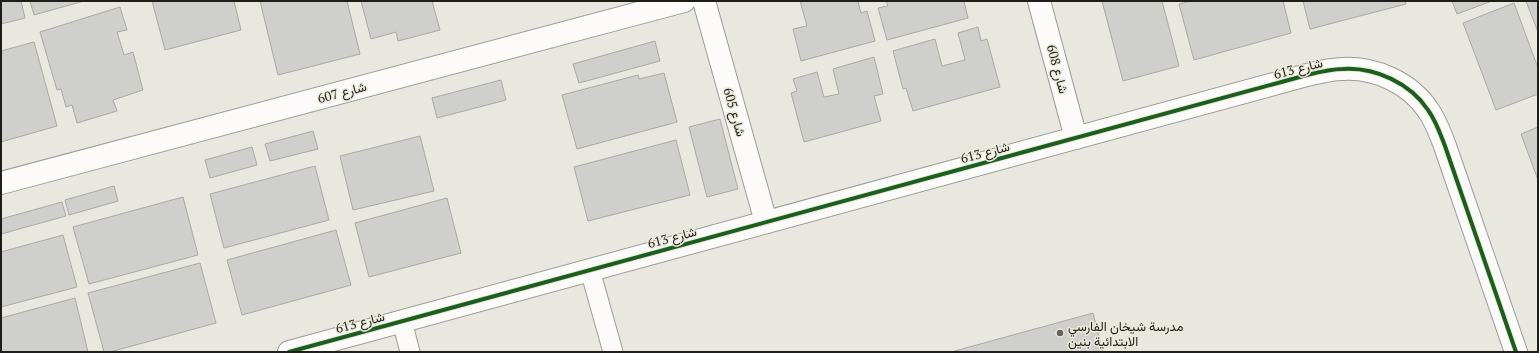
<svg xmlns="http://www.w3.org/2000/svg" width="1539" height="353" font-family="'PT Serif',Vazirmatn,serif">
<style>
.building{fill:#cfcfcb;stroke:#aaaaa5}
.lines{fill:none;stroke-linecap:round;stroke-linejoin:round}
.service-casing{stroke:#9d9c97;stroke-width:21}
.minor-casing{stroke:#9d9c97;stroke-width:24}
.service{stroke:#fcfbfa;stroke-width:19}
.minor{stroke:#fcfbfa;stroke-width:22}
.cycleway-casing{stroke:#ebeadd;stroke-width:6}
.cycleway{stroke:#1b5e20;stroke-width:4}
.poi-dot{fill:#65645f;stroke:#ebeadd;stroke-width:1.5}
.labels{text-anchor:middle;stroke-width:3;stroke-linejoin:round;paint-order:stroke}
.street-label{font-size:13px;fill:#1e1e19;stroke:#ebeadd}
.poi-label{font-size:13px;fill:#1e1e19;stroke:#ebeadd;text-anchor:start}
</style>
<rect width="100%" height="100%" fill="#e8e7e0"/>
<g class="building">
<path d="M1,1h20l4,17 -24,6z"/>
<path d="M30,1h54l-50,14z"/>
<path d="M152,1h82l7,29 -76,20z"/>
<path d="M260,1h87l13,53 -82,21z"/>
<path d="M361,1h71l8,29 -42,11 -2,-9 -25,7z"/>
<path d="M800,1h58l3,12 6,-2 8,30 -74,20 -8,-32 14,-3z"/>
<path d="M886,1h78l4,17 -81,22 -9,-32 10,-2z"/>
<path d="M1102,1h60l17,65 -56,15z"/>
<path d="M1191,1h92l8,32 -97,27 -15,-56z"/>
<path d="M1303,1h102l1,3 -96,25z"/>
<path d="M1452,1h40l-35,13z"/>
<path d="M1526,1h12v31z"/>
<path d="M1514,3l24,65v26l-42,16 -33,-87z"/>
<path d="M120,7l7,23 -10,2 7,23 9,-3 10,38 -30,10 4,11 -40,12 -5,-18 -6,2 -5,-18 -4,1 -17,-58z"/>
<path d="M978,27l3,14 6,-2 13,48 -87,24 -7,-23 -3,1 -10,-38 42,-12 7,27 23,-6 -7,-27z"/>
<path d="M655,41l5,20 -81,22 -6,-19z"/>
<path d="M34,42l23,84 -56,16v-91z"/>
<path d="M874,57l9,37 -9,2 7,25 -77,21 -13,-49 6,-2 -4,-12 24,-7 7,25 15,-3 -6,-25z"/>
<path d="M664,73l13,49 -100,27 -15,-54 76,-20 1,4z"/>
<path d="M501,80l5,20 -69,18 -5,-20z"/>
<path d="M720,119l18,70 -31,8 -18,-70z"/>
<path d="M1538,127v53l-17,-46z"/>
<path d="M313,131l5,18 -48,12 -5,-17z"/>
<path d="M420,136l14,55 -81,19 -13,-54z"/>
<path d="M676,140l14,55 -102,26 -14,-54z"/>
<path d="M252,147l5,18 -47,13 -5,-18z"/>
<path d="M315,166l14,54 -105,28 -14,-54z"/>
<path d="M114,186l4,15 -49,14 -4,-15z"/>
<path d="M183,197l15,58 -109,29 -16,-57z"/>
<path d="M447,198l14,55 -92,24 -14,-54z"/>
<path d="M62,202l4,14 -65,18v-15z"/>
<path d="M336,230l15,55 -109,30 -15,-55z"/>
<path d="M63,235l14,52 -76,20v-55z"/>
<path d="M200,263l16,60 -106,29h-6l-16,-59z"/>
<path d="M75,298l13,54h-87v-34z"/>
<path d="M1093,313l10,39h-152z"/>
</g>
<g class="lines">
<g class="service-casing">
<g id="service">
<path d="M590,270l23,82"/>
<path d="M402,321l8,31"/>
</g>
</g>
<g class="minor-casing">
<g id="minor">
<path d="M704,1l62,221"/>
<path d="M1039,1l37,137"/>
<path d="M1,183l683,-182"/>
<path d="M289,352l1018,-277c12,-3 24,-6 36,-6 32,-2 67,14 85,41 8,11 12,23 17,36l71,206"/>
</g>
</g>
<use href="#service" class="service"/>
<use href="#minor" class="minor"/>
<g class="cycleway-casing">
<path id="cycleway" d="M289,352l1018,-277c12,-3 24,-6 36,-6 32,-2 67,14 85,41 8,11 12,23 17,36l71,206"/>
</g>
<use href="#cycleway" class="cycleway"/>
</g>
<circle class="poi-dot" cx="1060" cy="333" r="4"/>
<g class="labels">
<g class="street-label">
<text transform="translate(1298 68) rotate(-14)" y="5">شارع 613</text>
<text transform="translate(1058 69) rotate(75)" y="5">شارع 608</text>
<text transform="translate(342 92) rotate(-15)" y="5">شارع 607</text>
<text transform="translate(735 112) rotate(74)" y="5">شارع 605</text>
<text transform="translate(985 152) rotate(-15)" y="5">شارع 613</text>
<text transform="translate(672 237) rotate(-15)" y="5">شارع 613</text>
<text transform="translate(360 322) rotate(-15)" y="5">شارع 613</text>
</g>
<g class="poi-label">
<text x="1068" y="331">مدرسة شيخان الفارسي<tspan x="1068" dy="15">الابتدائية بنين</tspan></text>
</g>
</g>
<rect width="1539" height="353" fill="none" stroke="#1e1e19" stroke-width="4"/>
</svg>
